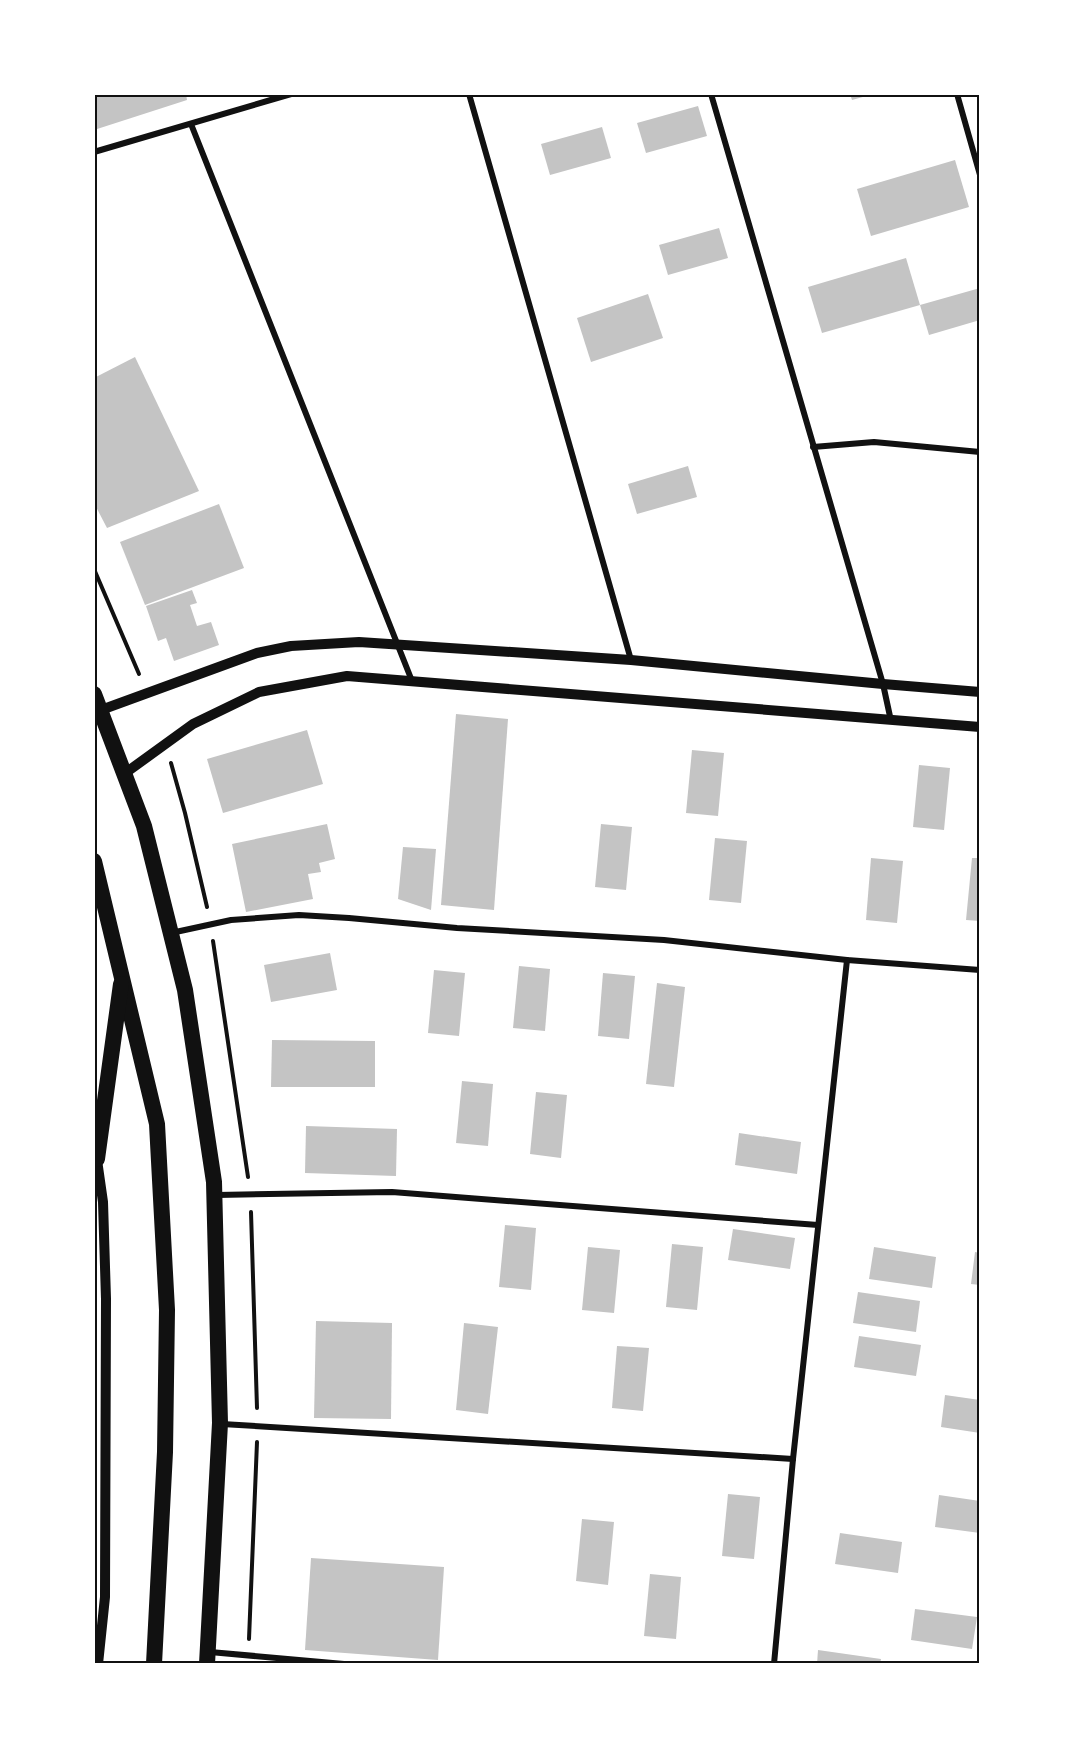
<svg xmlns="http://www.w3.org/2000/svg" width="1074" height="1758" font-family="'Alegreya Sans',sans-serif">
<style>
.building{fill:#c4c4c4}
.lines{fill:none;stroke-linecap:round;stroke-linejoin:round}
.path{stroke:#111;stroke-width:4}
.minor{stroke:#111;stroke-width:6}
.tertiary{stroke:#111;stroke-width:10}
.trunk{stroke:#111;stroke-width:16}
.neatline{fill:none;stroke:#111;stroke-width:2}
</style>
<rect width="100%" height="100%" fill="#fff"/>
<g class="building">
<path d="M94,94h92l1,6 -93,30z"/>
<path d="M850,94h20v1l-18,5z"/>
<path d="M698,106l9,30 -61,17 -9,-30z"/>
<path d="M602,127l9,31 -61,17 -9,-31z"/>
<path d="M955,160l14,47 -98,29 -14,-47z"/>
<path d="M719,228l9,30 -60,17 -9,-30z"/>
<path d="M906,258l14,47 -98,28 -14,-46z"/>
<path d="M980,288v32l-51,15 -9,-30z"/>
<path d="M648,294l15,44 -72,24 -14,-44z"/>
<path d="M135,357l64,134 -92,37 -13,-25v-125z"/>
<path d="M688,466l9,31 -60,17 -9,-30z"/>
<path d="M219,504l25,64 -99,37 -25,-63z"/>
<path d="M192,590l5,13 -7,2 7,21 14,-4 8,23 -45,16 -8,-23 -8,3 -12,-35z"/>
<path d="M456,714l52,5 -14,191 -53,-5z"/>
<path d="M307,730l16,54 -100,29 -16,-54z"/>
<path d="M692,750l32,3 -6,63 -32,-3z"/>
<path d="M919,765l31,3 -6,62 -31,-3z"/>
<path d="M327,824l8,35 -16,4 2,9 -13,2 5,25 -67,13 -14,-68z"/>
<path d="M601,824l31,3 -6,63 -31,-3z"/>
<path d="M715,838l32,3 -6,62 -32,-3z"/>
<path d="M403,847l33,2 -5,61 -33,-11z"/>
<path d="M871,858l32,3 -6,62 -31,-3z"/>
<path d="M972,858h8v63l-14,-1z"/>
<path d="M330,953l7,37 -66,12 -7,-37z"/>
<path d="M519,966l31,3 -5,62 -32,-3z"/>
<path d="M434,970l31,3 -6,63 -31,-3z"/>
<path d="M603,973l32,3 -6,63 -31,-3z"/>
<path d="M657,983l28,4 -11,100 -28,-3z"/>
<path d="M272,1040l103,1v46h-104z"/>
<path d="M462,1081l31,3 -5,62 -32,-3z"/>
<path d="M536,1092l31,3 -6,63 -31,-4z"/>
<path d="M306,1126l91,3 -1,47 -91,-3z"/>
<path d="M739,1133l62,9 -4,32 -62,-9z"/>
<path d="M505,1225l31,3 -5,62 -32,-3z"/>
<path d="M733,1229l62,9 -5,31 -62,-9z"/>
<path d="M672,1244l31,3 -6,63 -31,-3z"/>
<path d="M588,1247l32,3 -6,63 -32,-3z"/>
<path d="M874,1247l62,10 -4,31 -63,-9z"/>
<path d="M975,1252l5,1v32l-9,-1z"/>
<path d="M858,1292l62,9 -4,31 -63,-9z"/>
<path d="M316,1321l76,2 -1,96 -77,-1z"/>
<path d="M464,1323l34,4 -10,87 -32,-4z"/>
<path d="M859,1336l62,9 -5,31 -62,-9z"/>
<path d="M617,1346l32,2 -6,63 -31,-3z"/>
<path d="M945,1395l35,5v33l-39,-6z"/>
<path d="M728,1494l32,3 -6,62 -32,-3z"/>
<path d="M939,1495l41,6v32l-45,-6z"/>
<rect x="94" y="1518" width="3" height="36"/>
<path d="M582,1519l32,3 -6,63 -32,-4z"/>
<path d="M840,1533l62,9 -4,31 -63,-9z"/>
<path d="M311,1558l133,9 -6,93 -133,-10z"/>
<path d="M650,1574l31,3 -5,62 -32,-3z"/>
<path d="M915,1609l62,8 -5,32 -61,-9z"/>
<path d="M818,1650l63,9 -1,5h-63z"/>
</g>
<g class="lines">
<g class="path">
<path d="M94,569l45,105"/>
<path d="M171,763l14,50 22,94"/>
<path d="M213,941l35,236"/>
<path d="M251,1212l6,196"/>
<path d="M249,1639l8,-197"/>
</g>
<g class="minor">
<path d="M469,94l162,566"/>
<path d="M711,94l172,590 8,37"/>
<path d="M957,94l23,81"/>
<path d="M191,124l221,557"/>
<path d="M94,152l197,-58"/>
<path d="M813,447l61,-5 106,10"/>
<path d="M171,933l60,-13 68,-5 50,3 108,10 207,12 183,20 133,10"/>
<path d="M217,1195l175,-3 426,33"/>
<path d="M222,1424l571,35"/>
<path d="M210,1652l134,12"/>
<path d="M774,1664l19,-205 54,-499"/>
</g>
<g class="tertiary">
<path d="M101,710l156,-57 34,-7 68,-4 272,18 252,24 97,8"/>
<path d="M124,774l69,-50 66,-32 88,-16 633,51"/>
<path d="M96,1153l7,49 3,97 -1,298 -7,67"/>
</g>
<g class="trunk">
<path d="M94,694l50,132 41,164 29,192 6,241 -13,241"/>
<path d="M94,861l63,263 10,186 -2,142 -11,212"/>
<path d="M97,1159l24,-175"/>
</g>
</g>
<rect width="1074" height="1758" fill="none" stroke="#ffffff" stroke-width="192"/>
<rect x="96" y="96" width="882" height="1566" class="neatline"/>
</svg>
